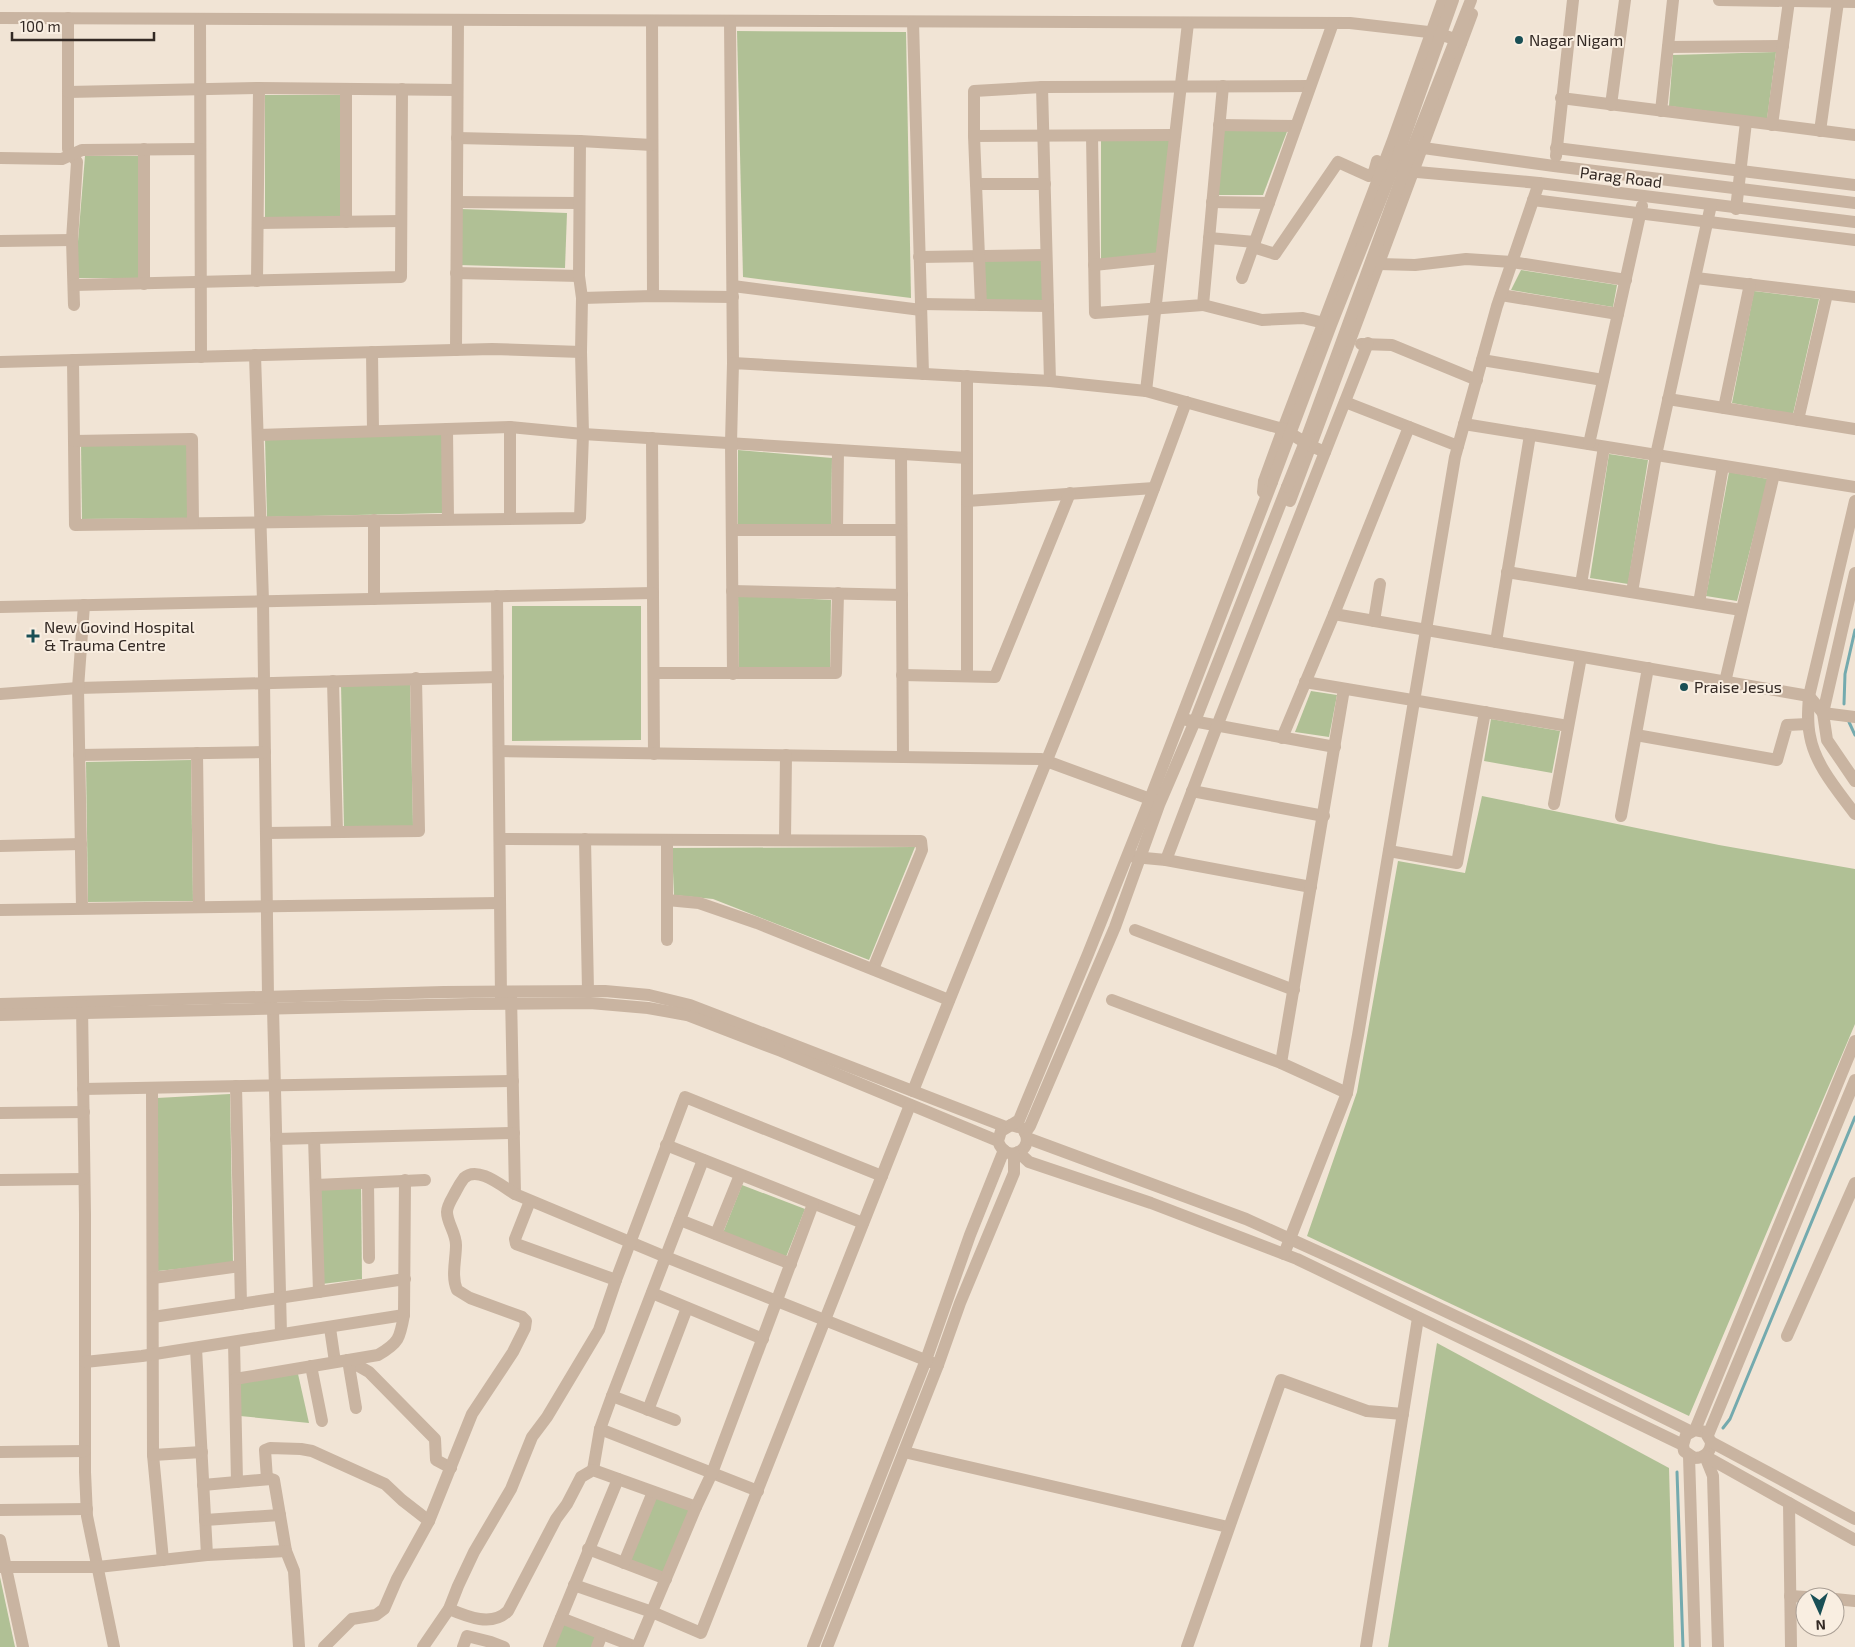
<svg xmlns="http://www.w3.org/2000/svg" width="1855" height="1647" font-family="'Exo 2',sans-serif">
<style>
.green{fill:#b0c095}
.lines{fill:none;stroke-linecap:round;stroke-linejoin:round}
.stream{stroke:#74aaae;stroke-width:3}
.minor{stroke:#c9b4a1;stroke-width:12}
.minor-bridge{stroke:#c9b4a1;stroke-width:12}
.poi-dot{fill:#194f55;stroke:#f9eee1;stroke-width:2}
.labels{text-anchor:middle;stroke-width:4;stroke-linejoin:round;paint-order:stroke}
.poi-label{font-size:16px;fill:#332924;stroke:#f9eee1;text-anchor:start}
.street-label{font-size:16px;fill:#332924;stroke:#f9eee1}
</style>
<rect width="100%" height="100%" fill="#f1e4d5"/>
<g class="green">
<path d="M737,31l169,1 5,266 -168,-21z"/>
<path d="M1776,52l-9,67 -98,-13 4,-51z"/>
<rect x="265" y="95" width="76" height="123"/>
<path d="M1288,129l-25,66h-46l7,-65z"/>
<path d="M1101,136h70l-14,118 -56,6z"/>
<path d="M85,156h54l-1,122h-63z"/>
<path d="M461,209l106,4 -2,55 -106,-3z"/>
<path d="M978,256h64v46l-64,1z"/>
<path d="M1521,270l96,15 -4,22 -102,-17z"/>
<path d="M1754,291l65,8 -26,115 -61,-11z"/>
<path d="M442,434l2,79 -177,4 -2,-79z"/>
<path d="M188,442l1,76 -107,1 -1,-75z"/>
<path d="M738,450l94,8 -1,66 -93,1z"/>
<path d="M1609,454l39,6 -20,124 -38,-6z"/>
<path d="M1729,472l39,7 -31,122 -31,-5z"/>
<path d="M738,595l93,5 -1,67 -91,1z"/>
<path d="M512,606h129v134l-129,1z"/>
<path d="M410,683l3,143 -69,2 -3,-144z"/>
<path d="M1311,691l26,4 -8,42 -34,-5z"/>
<path d="M1491,719l69,12 -8,42 -68,-12z"/>
<path d="M191,760l2,141 -105,1 -2,-140z"/>
<path d="M1482,796l237,49 136,24v155l-166,392 -382,-180 50,-144 41,-231 67,12z"/>
<path d="M915,847l-46,113 -156,-61 -39,-4 -2,-47z"/>
<path d="M230,1094l3,169 -75,8 -1,-173z"/>
<path d="M361,1184l1,95 -40,5 -2,-96z"/>
<path d="M742,1185l63,24 -19,48 -63,-24z"/>
<path d="M1437,1343l232,125 5,179h-286z"/>
<path d="M298,1374l11,49 -69,-7 -1,-33z"/>
<path d="M656,1496l34,14 -26,65 -34,-14z"/>
<path d="M0,1577l15,70h-15z"/>
<path d="M563,1624l33,13 -3,10h-39z"/>
</g>
<g class="lines">
<g class="stream">
<path d="M1844,704l1,-30 10,-44"/>
<path d="M1849,722l6,13"/>
<path d="M1723,1428l7,-9 125,-302"/>
<path d="M1677,1472l6,175"/>
</g>
<g class="minor">
<path d="M1719,0l136,2"/>
<path d="M0,18l1350,5 87,10 23,8 1,2"/>
<path d="M68,18v131l9,13 -5,78 2,65"/>
<path d="M200,19l1,338"/>
<path d="M652,21l1,275"/>
<path d="M730,21l3,342"/>
<path d="M913,22l10,352"/>
<path d="M1668,47l115,-1"/>
<path d="M1042,87l8,294"/>
<path d="M68,92l191,-4 198,2"/>
<path d="M1561,98l294,37"/>
<path d="M1611,105l14,-105"/>
<path d="M1661,111l12,-111"/>
<path d="M1219,125l77,1"/>
<path d="M1772,125l17,-124"/>
<path d="M1820,131l18,-129"/>
<path d="M974,136v-45l68,-4 268,-1"/>
<path d="M1092,136l3,177 108,-8 20,-219"/>
<path d="M457,138l123,3 72,4"/>
<path d="M1416,147l138,19 301,37"/>
<path d="M1556,148l299,37"/>
<path d="M144,149v135"/>
<path d="M1556,156l17,-156"/>
<path d="M0,158l62,1 20,-9 118,-1"/>
<path d="M1406,171l133,12 316,39"/>
<path d="M976,184h69"/>
<path d="M1533,200l322,40"/>
<path d="M457,202l122,1"/>
<path d="M1212,202l57,1"/>
<path d="M1736,209l10,-87"/>
<path d="M346,222v-133"/>
<path d="M258,223l143,-2"/>
<path d="M1209,238l46,4"/>
<path d="M0,241l72,-1"/>
<path d="M1253,247l22,7 63,-92 31,14 5,-4 3,-11"/>
<path d="M919,257l127,-2"/>
<path d="M1379,264l36,1 51,-6 46,3 114,18"/>
<path d="M1094,265l67,-7"/>
<path d="M456,273l123,3"/>
<path d="M1242,278l91,-255"/>
<path d="M1696,278l159,19"/>
<path d="M257,281l2,-193"/>
<path d="M74,285l327,-8 1,-188"/>
<path d="M733,286l188,24"/>
<path d="M1501,295l117,19"/>
<path d="M582,298l71,-2 80,1"/>
<path d="M921,304l127,2"/>
<path d="M981,305l-7,-169 201,-1"/>
<path d="M1203,305l59,15 41,-2 21,5"/>
<path d="M1361,344l31,1 85,35"/>
<path d="M456,350l2,-330"/>
<path d="M372,352l1,79"/>
<path d="M255,355l8,246 5,396 5,11 8,326"/>
<path d="M73,360l2,165 505,-7 3,-84 -2,-82 1,-54 -3,-22 1,-135"/>
<path d="M1482,360l121,20"/>
<path d="M0,362l492,-13 89,3"/>
<path d="M967,376v300"/>
<path d="M1146,391l42,-368"/>
<path d="M1668,399l187,30"/>
<path d="M1345,402l113,44"/>
<path d="M1724,408l26,-124"/>
<path d="M1798,420l29,-126"/>
<path d="M1464,424l391,63"/>
<path d="M447,429l1,90"/>
<path d="M258,435l252,-8 73,7 384,24"/>
<path d="M652,438l2,316"/>
<path d="M74,441l118,-2 1,84"/>
<path d="M1589,444l53,-238"/>
<path d="M901,454l2,303"/>
<path d="M1263,492l1,-11 19,-52 110,-289 50,-140"/>
<path d="M967,501l187,-13"/>
<path d="M1290,501l182,-487"/>
<path d="M1855,501l-46,195c-1,14 -2,27 1,40 5,29 28,55 45,78"/>
<path d="M510,518v-91"/>
<path d="M732,530h169"/>
<path d="M837,530l1,-80"/>
<path d="M1507,572l234,38"/>
<path d="M1855,573l-32,140 4,27 28,41"/>
<path d="M1581,584l23,-137"/>
<path d="M732,591l170,4"/>
<path d="M1632,592l24,-137 55,-250"/>
<path d="M497,596l4,403"/>
<path d="M374,599v-79"/>
<path d="M1699,603l24,-137"/>
<path d="M0,607l653,-14"/>
<path d="M1334,614l475,82 14,17 32,4"/>
<path d="M1374,621l6,-37"/>
<path d="M1496,642l34,-207"/>
<path d="M654,673h182l2,-80"/>
<path d="M733,674l-2,-231 2,-80 317,18 96,10 137,38 28,17 14,6"/>
<path d="M902,675l93,2 75,-184"/>
<path d="M333,681l4,151"/>
<path d="M1305,682l263,44"/>
<path d="M1725,682l49,-208"/>
<path d="M0,694l78,-6 420,-11"/>
<path d="M1187,720l148,27"/>
<path d="M1636,735l141,25 10,-35 21,-1"/>
<path d="M1282,738l52,-124 75,-187"/>
<path d="M499,751l542,8 109,40"/>
<path d="M197,753l2,153"/>
<path d="M79,755l186,-3"/>
<path d="M1192,791l132,25"/>
<path d="M1554,804l27,-147"/>
<path d="M1621,816l27,-148"/>
<path d="M266,833l153,-2 -3,-153"/>
<path d="M500,839l421,2 1,9 -49,119"/>
<path d="M585,839l3,152"/>
<path d="M785,840l1,-85"/>
<path d="M0,846l81,-2"/>
<path d="M1389,851l68,12 28,-151"/>
<path d="M1134,857l32,3 145,27"/>
<path d="M1166,860l51,-134 151,-383"/>
<path d="M667,900l32,3 58,20 192,77"/>
<path d="M82,908l-4,-220 6,-83"/>
<path d="M0,910l500,-7"/>
<path d="M1135,930l159,60"/>
<path d="M667,940v-100"/>
<path d="M511,995l4,199 146,61 277,110"/>
<path d="M1112,1000l169,63 66,30"/>
<path d="M0,1004l444,-12 161,-1 44,4 41,10 316,122"/>
<path d="M82,1005l3,209v258l2,44 27,131"/>
<path d="M0,1015l471,-11 119,-1 58,5 39,7 94,36 217,90c8,25 41,8 24,-13l-11,-3 -10,6 -3,10"/>
<path d="M1281,1063l63,-374"/>
<path d="M236,1086l5,218"/>
<path d="M152,1088l1,367 10,105"/>
<path d="M83,1089l430,-8"/>
<path d="M913,1091c91,-230 189,-457 273,-689"/>
<path d="M0,1113l84,-1"/>
<path d="M1011,1125l8,-5 69,-166 62,-155 122,-317"/>
<path d="M1025,1133l5,-7 85,-199 44,-122 36,-84 92,-234"/>
<path d="M314,1138l5,154"/>
<path d="M1027,1138l219,81 95,43 182,86 167,83"/>
<path d="M276,1139l238,-6"/>
<path d="M666,1145l197,78"/>
<path d="M1018,1152l11,10 122,41 146,56 386,186 1,6 10,7c10,0 17,-5 17,-16l-6,-10 -10,-2 -9,5 -3,10"/>
<path d="M0,1180l84,-1"/>
<path d="M368,1183l1,75"/>
<path d="M316,1185l109,-5"/>
<path d="M530,1201l-15,38 1,5 100,36"/>
<path d="M680,1220l111,44"/>
<path d="M716,1234l24,-59"/>
<path d="M1284,1254l63,-161 11,-58 97,-578 42,-151 42,-123"/>
<path d="M153,1278l87,-12"/>
<path d="M652,1293l111,46"/>
<path d="M153,1317l252,-38"/>
<path d="M330,1328l5,34"/>
<path d="M1787,1336l68,-153"/>
<path d="M234,1342l3,140"/>
<path d="M196,1348l11,207"/>
<path d="M348,1360l21,12 66,67 1,21 15,8"/>
<path d="M348,1360l8,48"/>
<path d="M85,1362l57,-6 262,-41"/>
<path d="M311,1366l11,55"/>
<path d="M235,1379l143,-24c21,-12 22,-17 26,-40l1,-135"/>
<path d="M612,1396l63,24"/>
<path d="M648,1410l39,-102"/>
<path d="M600,1429l158,62"/>
<path d="M1695,1430l160,-389"/>
<path d="M1708,1435l147,-355"/>
<path d="M1711,1442l144,77"/>
<path d="M0,1452l85,-1"/>
<path d="M904,1452l324,75"/>
<path d="M153,1455l49,-3"/>
<path d="M1689,1456l6,191"/>
<path d="M1705,1456l8,20 5,171"/>
<path d="M1705,1456l150,84"/>
<path d="M593,1470l7,-41 12,-33 91,-236"/>
<path d="M267,1479l-2,-29 5,-2 31,1 11,2 73,33 17,16 27,21"/>
<path d="M203,1485l68,-6 3,1 12,71 8,20 5,76"/>
<path d="M1789,1503l2,144"/>
<path d="M0,1510l87,-1"/>
<path d="M205,1520l75,-5"/>
<path d="M0,1540l23,107"/>
<path d="M588,1549l78,30"/>
<path d="M624,1563l29,-71"/>
<path d="M0,1567h98l109,-12 79,-4"/>
<path d="M574,1585l78,27 49,21 209,-528"/>
<path d="M1790,1596l16,1"/>
<path d="M1835,1599l20,2"/>
<path d="M449,1609c19,8 43,18 59,2l48,-92 11,-15 14,-27 12,-7 103,37"/>
<path d="M561,1618l75,29"/>
<path d="M324,1647l28,-28 24,-4 8,-6 13,-30 32,-58 43,-107 41,-62 12,-24 1,-7 -4,-4 -52,-19 -13,-8c-6,-14 -1,-30 -1,-45 0,-12 -9,-22 -9,-33 0,-7 6,-15 9,-21 2,-4 5,-9 8,-13 14,-13 39,9 51,16"/>
<path d="M423,1647l26,-38 9,-23 16,-34 37,-63 21,-52 15,-20 52,-87 17,-50 69,-183 197,79"/>
<path d="M463,1647l4,-11 24,6 13,5"/>
<path d="M549,1647l69,-168"/>
<path d="M597,1647l5,-13"/>
<path d="M637,1647l59,-140 16,-34 101,-269"/>
<path d="M813,1647l113,-287 44,-125 34,-85"/>
<path d="M827,1647l111,-282 22,-62 54,-130v-19"/>
<path d="M1187,1647l94,-267 86,31 36,3"/>
<path d="M1366,1647l52,-329"/>
</g>
<g class="minor-bridge">
<path d="M1272,482l59,-157 65,-164 57,-161"/>
<path d="M1287,487l20,-50 101,-277 63,-160"/>
</g>
</g>
<g class="poi-dot">
<circle cx="1519" cy="40" r="5"/>
<path d="M30.5 628.5h5v5h5v5h-5v5h-5v-5h-5v-5h5z"/>
<circle cx="1684" cy="687" r="5"/>
</g>
<g class="labels">
<g class="poi-label">
<text x="1529" y="46">Nagar Nigam</text>
<text x="44" y="633">New Govind Hospital<tspan x="44" dy="18">&amp; Trauma Centre</tspan></text>
<text x="1694" y="693">Praise Jesus</text>
</g>
<g class="street-label">
<text transform="translate(1621 177) rotate(7)" y="6">Parag Road</text>
</g>
</g>
<g transform="translate(1820 1612) rotate(177)"><circle r="24" fill="#f9eee1" stroke="#aa9f95"/>
<path d="M0-4L9 19L0 12L-9 19Z" fill="#194f55"/>
<text y="-8" font-size="14" font-weight="bold" text-anchor="middle" fill="#332924">N</text>
</g>
<path d="M12 32v8h142v-8" fill="none" stroke="#332924" stroke-width="2.5"/>
<text x="20" y="32" font-size="15" fill="#332924" stroke="#f9eee1" stroke-width="4" paint-order="stroke">100 m</text>
</svg>
